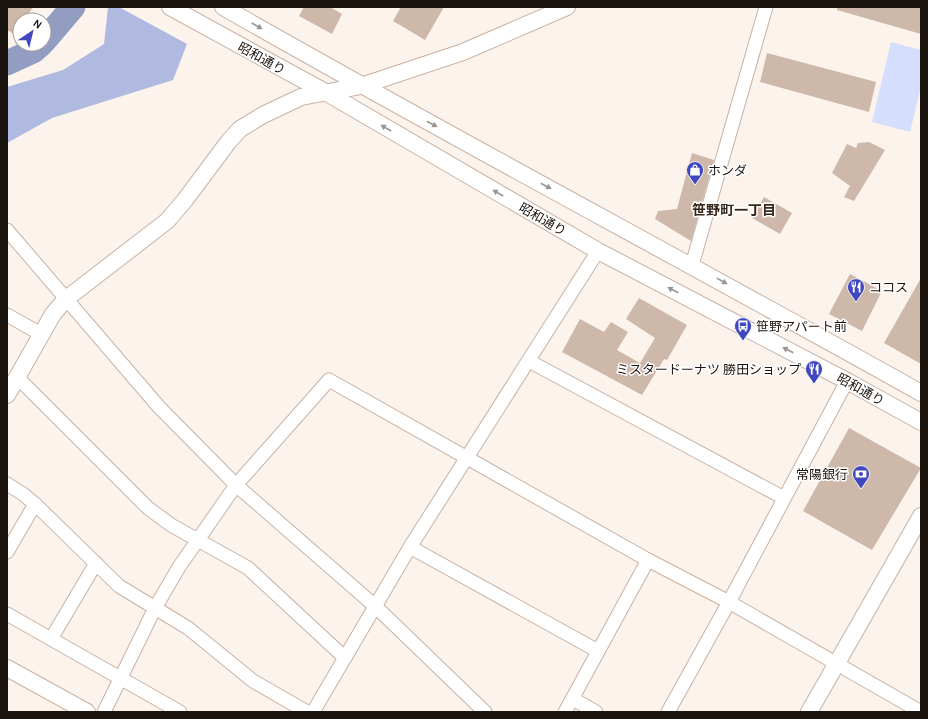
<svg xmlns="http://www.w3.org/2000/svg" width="928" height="719" font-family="Karla,'Noto Sans JP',sans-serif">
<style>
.green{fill:#d6defe}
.forest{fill:#b0bae1}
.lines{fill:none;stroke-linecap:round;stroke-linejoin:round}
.river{stroke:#939dc2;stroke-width:25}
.building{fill:#cdb8aa}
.minor-casing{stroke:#c7b2a4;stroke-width:15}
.tertiary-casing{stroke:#c7b2a4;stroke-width:18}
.minor{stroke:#fff;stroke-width:13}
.tertiary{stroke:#fff;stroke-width:16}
.oneway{fill:#989593}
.labels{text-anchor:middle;stroke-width:3;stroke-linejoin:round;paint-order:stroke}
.street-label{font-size:13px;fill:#1b140f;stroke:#fff}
.poi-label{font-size:13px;fill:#1b140f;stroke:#fff;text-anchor:start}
.neighbourhood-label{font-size:14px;font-weight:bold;fill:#38271c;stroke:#fff}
</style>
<rect width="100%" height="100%" fill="#fcf3ed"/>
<path class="green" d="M891,42l30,8v36l-11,46 -38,-10z"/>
<path class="forest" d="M108,7h11l68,37 -14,36 -121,38 -45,25v-56l56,-17 41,-26z"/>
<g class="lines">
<g class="river">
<path d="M44,41l29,-34"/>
<path d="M7,63l26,-12 8,-7"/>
</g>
</g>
<g class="building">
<path d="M7,7h26l-8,13h-5v10l-3,6 -10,-6z"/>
<path d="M304,7h26l12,7 -10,20 -33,-18z"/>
<path d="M401,7h43l-19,33 -32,-19z"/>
<path d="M837,7h84v27l-84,-24z"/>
<path d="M767,53l109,29 -7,30 -109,-30z"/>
<path d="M869,142l16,8 -31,51 -10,-4 6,-11 -18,-13 15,-29 9,4 2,-5z"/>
<path d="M692,153l22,7 -23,81 -36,-22 3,-8 19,-2z"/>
<path d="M764,197l28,16 -12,21 -28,-16z"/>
<path d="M850,274l32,17 -20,40 -33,-17z"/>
<path d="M921,278v86l-37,-21z"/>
<path d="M639,298l48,27 -20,35 -3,-1 -22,36 -80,-43 18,-33 24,13 7,-10 17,10 -11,18 23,13 15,-25 -29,-19z"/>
<path d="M849,428l72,40 -49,82 -69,-39z"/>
</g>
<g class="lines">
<g class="minor-casing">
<g id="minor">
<path d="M7,230l152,177 77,78 139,121 110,106"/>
<path d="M692,265l74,-258"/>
<path d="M7,315l34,19"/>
<path d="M529,361l255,137"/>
<path d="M17,377l131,131 23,17 77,43 96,89"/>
<path d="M7,484l16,10 12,10 84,82 69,42 65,53 54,31"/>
<path d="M410,547l188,104"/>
<path d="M7,552l28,-48"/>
<path d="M7,614l173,98"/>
<path d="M51,639l45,-76"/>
<path d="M573,699l23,13"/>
<path d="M104,712l51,-104 24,-41 57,-82 93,-105 319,180 81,42 192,110"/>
<path d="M313,712l97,-165 188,-296"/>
<path d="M565,712l83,-152"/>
<path d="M668,712l61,-110 118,-221"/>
</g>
</g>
<g class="tertiary-casing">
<g id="tertiary">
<path d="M170,7l157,86 271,158 249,130 74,41"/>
<path d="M223,7c231,132 466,256 698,386"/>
<path d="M7,395l46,-81 13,-15 101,-78 18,-21 44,-59 11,-12 23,-14 38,-18 60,-11 102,-34 104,-45"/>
<path d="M7,668l80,44"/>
<path d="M809,712l112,-196"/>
</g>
</g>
<use href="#minor" class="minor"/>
<use href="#tertiary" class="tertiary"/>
</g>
<defs><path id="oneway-solid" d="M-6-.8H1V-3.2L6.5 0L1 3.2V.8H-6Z"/></defs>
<g class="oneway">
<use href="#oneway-solid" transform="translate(257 26) rotate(30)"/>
<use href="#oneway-solid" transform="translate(432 124) rotate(28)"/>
<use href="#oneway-solid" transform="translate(386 128) rotate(-150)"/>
<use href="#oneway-solid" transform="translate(546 186) rotate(28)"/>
<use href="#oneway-solid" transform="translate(498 193) rotate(-150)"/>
<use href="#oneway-solid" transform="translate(722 281) rotate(29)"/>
<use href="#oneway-solid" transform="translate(673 290) rotate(-153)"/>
<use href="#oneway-solid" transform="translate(788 350) rotate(-153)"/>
</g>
<defs>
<g id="shop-pin" transform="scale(0.9)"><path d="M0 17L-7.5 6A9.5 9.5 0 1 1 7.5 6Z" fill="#3f48bd" stroke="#fff"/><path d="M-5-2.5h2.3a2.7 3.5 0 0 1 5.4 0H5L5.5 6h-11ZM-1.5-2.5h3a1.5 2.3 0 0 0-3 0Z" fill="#fff"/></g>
<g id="restaurant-pin" transform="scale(0.9)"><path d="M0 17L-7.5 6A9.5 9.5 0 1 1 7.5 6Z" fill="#3f48bd" stroke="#fff"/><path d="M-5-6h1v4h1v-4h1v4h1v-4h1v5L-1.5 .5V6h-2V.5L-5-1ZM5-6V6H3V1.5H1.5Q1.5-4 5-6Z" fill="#fff"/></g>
<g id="bus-pin" transform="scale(0.9)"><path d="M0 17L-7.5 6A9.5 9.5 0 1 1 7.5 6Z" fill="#3f48bd" stroke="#fff"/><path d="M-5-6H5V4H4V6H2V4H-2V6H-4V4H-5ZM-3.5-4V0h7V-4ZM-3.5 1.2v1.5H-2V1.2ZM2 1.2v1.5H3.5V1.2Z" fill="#fff"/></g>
<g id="bank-pin" transform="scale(0.9)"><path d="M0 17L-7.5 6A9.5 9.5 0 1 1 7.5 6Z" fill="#3f48bd" stroke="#fff"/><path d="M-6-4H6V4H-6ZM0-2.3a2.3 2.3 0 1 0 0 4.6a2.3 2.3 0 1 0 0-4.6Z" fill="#fff"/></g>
</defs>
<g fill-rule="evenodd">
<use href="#shop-pin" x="695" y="170"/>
<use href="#restaurant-pin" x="856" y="287"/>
<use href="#bus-pin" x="743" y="326"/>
<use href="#restaurant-pin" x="814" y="369"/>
<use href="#bank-pin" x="861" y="474"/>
</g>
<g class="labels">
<g class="street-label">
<text transform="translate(262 58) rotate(29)" y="5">昭和通り</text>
<text transform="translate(543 219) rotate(30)" y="5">昭和通り</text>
<text transform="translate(861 389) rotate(29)" y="5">昭和通り</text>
</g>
<g class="poi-label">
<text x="708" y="175">ホンダ</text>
<text x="869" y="292">ココス</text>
<text x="756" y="331">笹野アパート前</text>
<text x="801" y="374" text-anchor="end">ミスタードーナツ 勝田ショップ</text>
<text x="848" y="479" text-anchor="end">常陽銀行</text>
</g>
<g class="neighbourhood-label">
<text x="734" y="215">笹野町一丁目</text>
</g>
</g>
<rect width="928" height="719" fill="none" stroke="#1b140f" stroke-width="16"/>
<g transform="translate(32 32) rotate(35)"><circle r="19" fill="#ffffff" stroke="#a4a19f"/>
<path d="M0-3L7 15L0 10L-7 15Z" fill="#3f48bd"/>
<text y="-6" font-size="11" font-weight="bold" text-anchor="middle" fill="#1b140f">N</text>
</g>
</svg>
